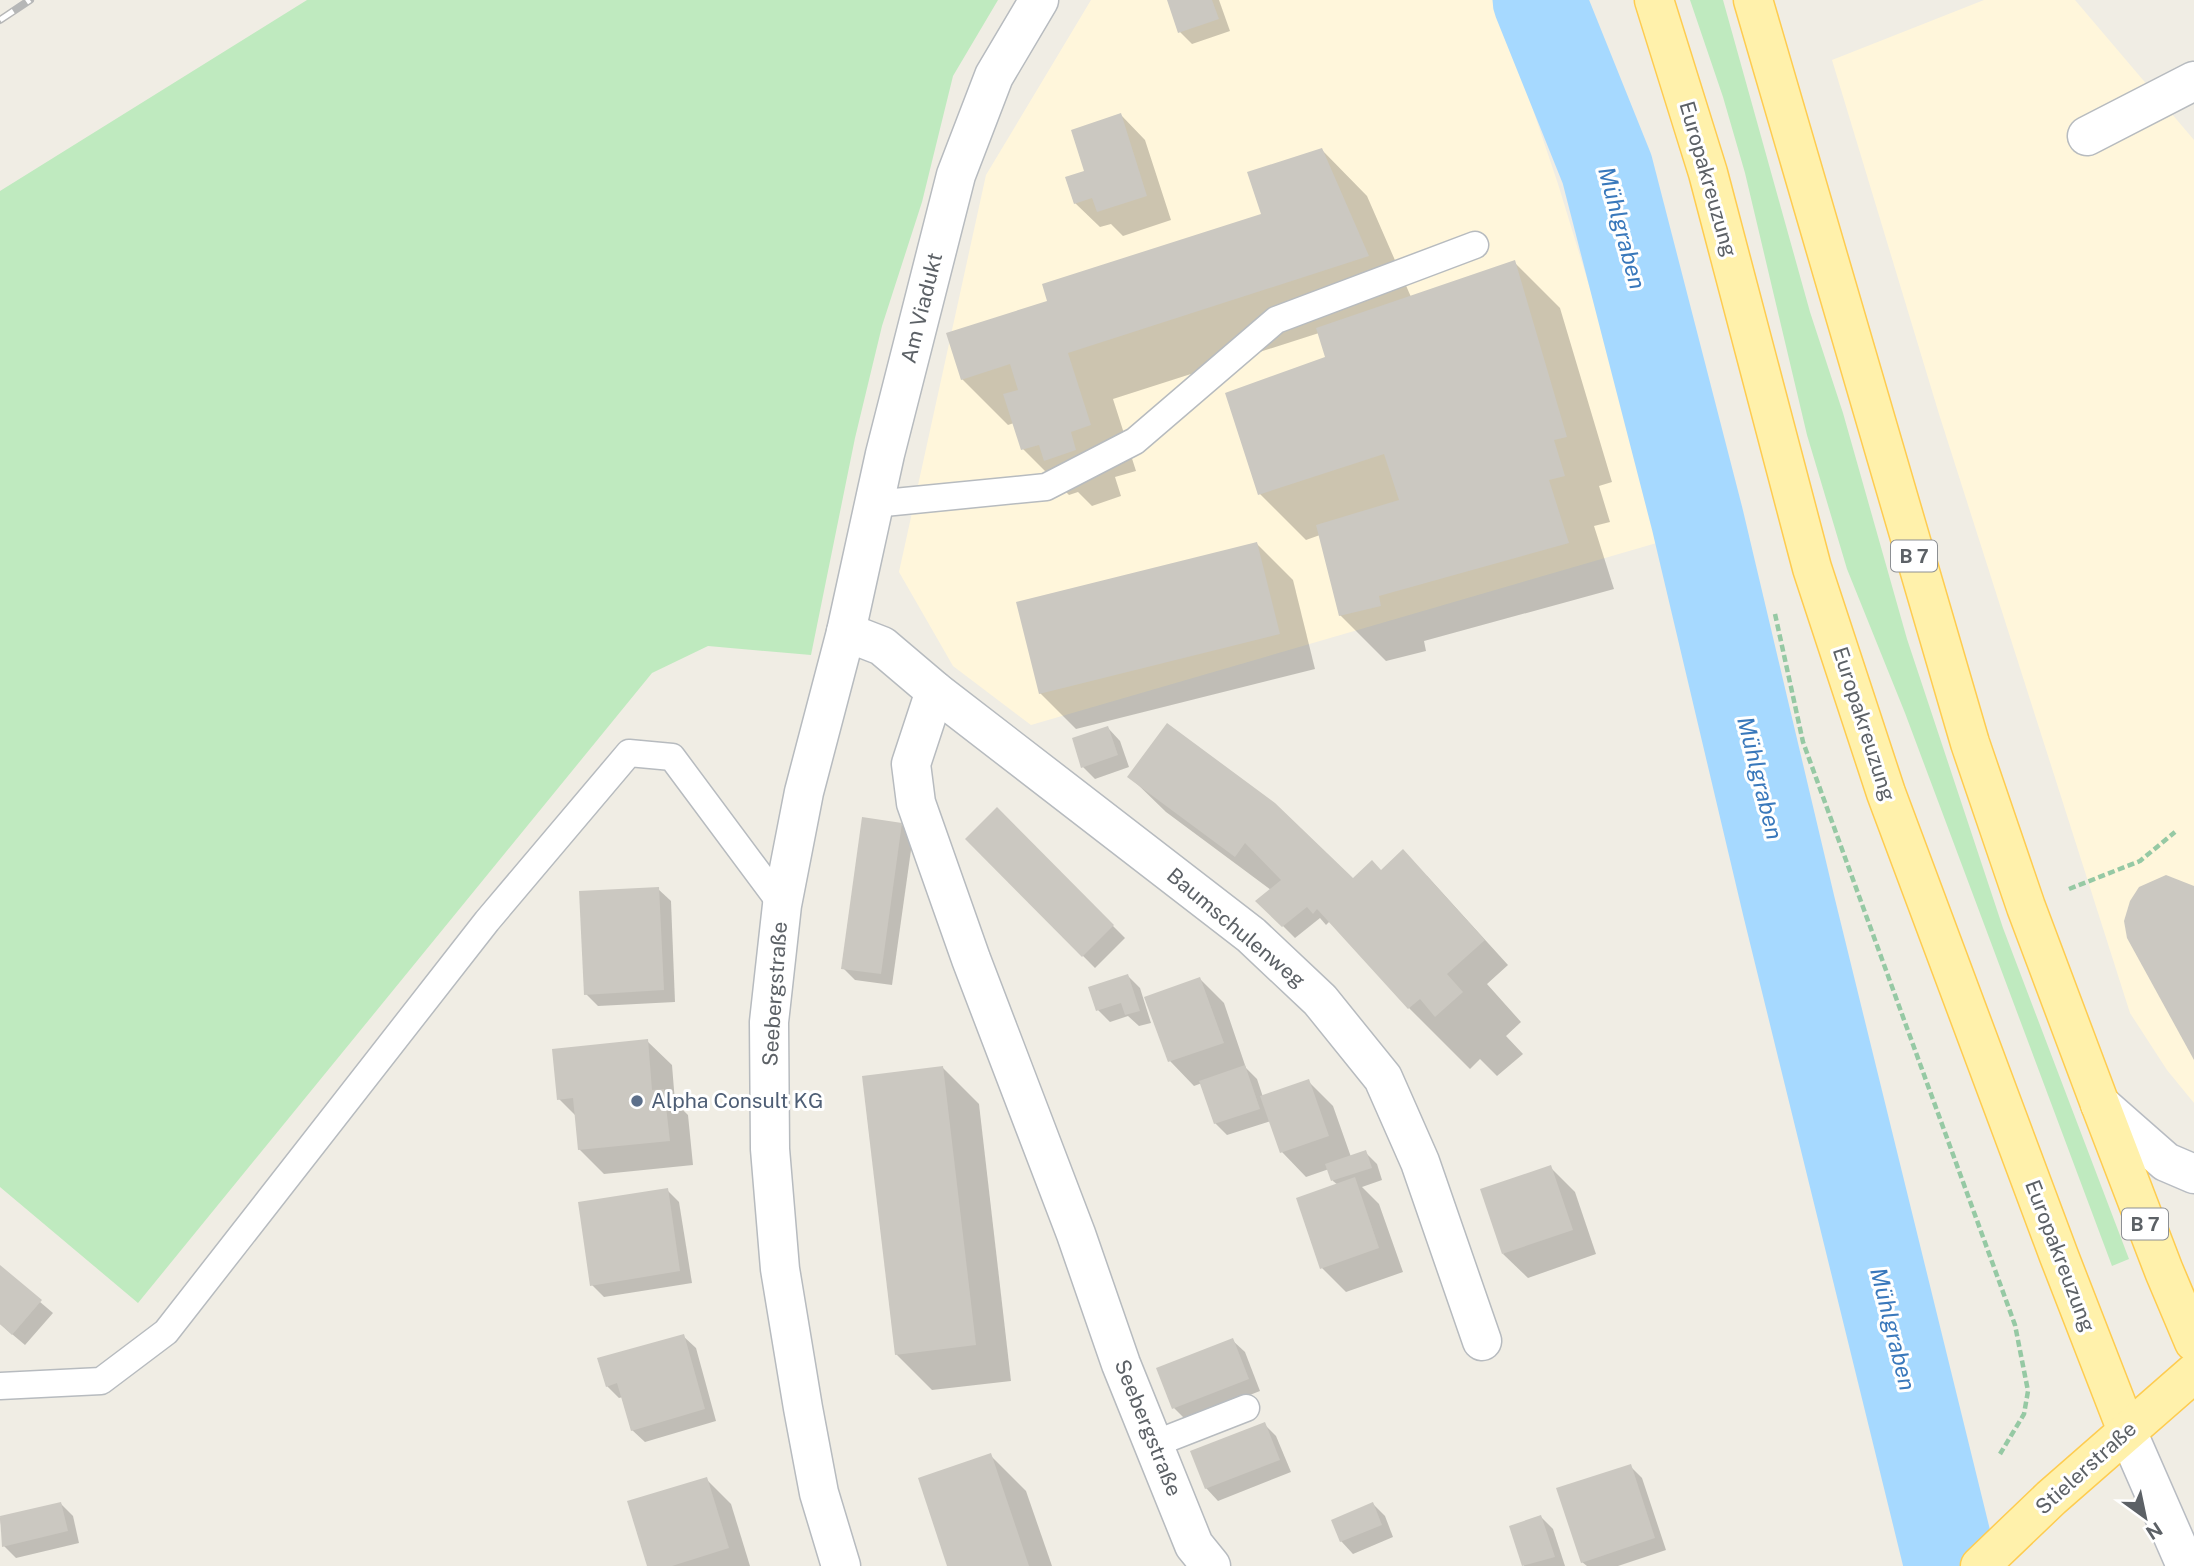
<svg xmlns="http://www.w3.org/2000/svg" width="2194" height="1566" font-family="'Public Sans',sans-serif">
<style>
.commercial{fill:#fff6db}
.green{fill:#bfeabf}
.shadow{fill:#0003}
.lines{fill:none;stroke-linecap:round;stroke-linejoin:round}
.river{stroke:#a6d9ff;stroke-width:93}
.building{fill:#cbc8c1}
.lane-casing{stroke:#b7bbbf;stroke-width:29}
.street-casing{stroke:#b7bbbf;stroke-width:41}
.secondary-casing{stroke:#b8bcc2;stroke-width:41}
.primary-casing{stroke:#fecc50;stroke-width:41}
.path{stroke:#96c9a4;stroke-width:4.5;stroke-dasharray:7 3.5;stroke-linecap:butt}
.lane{stroke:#fff;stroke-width:26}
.street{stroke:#fff;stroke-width:38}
.secondary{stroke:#fff;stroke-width:38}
.primary{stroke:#fff1ab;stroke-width:38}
.rail-casing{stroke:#b6b7b7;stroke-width:8}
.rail{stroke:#fff;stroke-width:5;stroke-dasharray:16;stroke-linecap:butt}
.service-dot{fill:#5c6f8a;stroke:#fff;stroke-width:2.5}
.labels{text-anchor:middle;stroke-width:6;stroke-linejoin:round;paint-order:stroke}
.shield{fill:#fff;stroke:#8d9094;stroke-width:2}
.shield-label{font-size:19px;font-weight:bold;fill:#5c6166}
.street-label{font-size:21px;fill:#5c6166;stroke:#fff}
.service-label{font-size:21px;fill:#4e5e75;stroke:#fff;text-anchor:start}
.water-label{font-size:23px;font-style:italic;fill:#3978bb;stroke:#fff}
</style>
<rect width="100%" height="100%" fill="#f0ede4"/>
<g class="commercial">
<path d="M1091,0h405l62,184 109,356 -636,185 -78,-59 -54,-94 87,-397z"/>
<path d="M1984,0h91l119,140v963l-27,-33 -37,-57 -191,-599 -107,-354z"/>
</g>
<g class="green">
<path d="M307,0h691l-45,76 -31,126 -40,124 -27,112 -44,217 -103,-9 -56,27 -514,630 -138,-116v-996z"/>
<path d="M1690,0h33l87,312 33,101 64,226 96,289 126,331 -17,7 -207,-553 -58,-144 -40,-134 -62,-262 -22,-76z"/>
</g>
<g class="shadow">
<path d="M1168,0h51l11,31 -38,13 -12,-12z"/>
<path d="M1121,115l24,25 26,80 -48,16 -12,-12 -11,3 -25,-24 11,-30z"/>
<path d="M1322,150l45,46 44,101 103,-35 46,46 52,174 -13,4 11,36 -16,4 20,63 -190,52 2,10 -40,10 -46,-46 -20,-80 -14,5 -46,-46 67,-136 -8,-25 -206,66 23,72 -21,6 6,19 -29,10 -14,-14 -9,3 -46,-46 -9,-26 -6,2 -46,-46 88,-77 213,-87z"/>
<path d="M1257,544l36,36 22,89 -239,60 -36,-36z"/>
<path d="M1108,728l12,13 9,26 -34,12 -12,-12z"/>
<path d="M1130,777l222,103 29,-8 46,4 81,89 -21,19 34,38 -15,14 17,18 -26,22 -17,-17 -10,10 -61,-61 -79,-87 -4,4 -6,-7 -25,20 -37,-37 13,-11 -105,-78z"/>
<path d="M997,810l128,128 -30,30 -128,-129z"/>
<path d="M901,824l12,12 -21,149 -37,-5 -12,-12z"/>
<path d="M658,889l13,12 4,101 -77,4 -12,-12z"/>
<path d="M1128,976l12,12 11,35 -12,3 -11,-10 -18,6 -12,-12z"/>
<path d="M1200,979l24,24 22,65 11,11 6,18 45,-16 25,25 18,51 14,-5 12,12 5,16 -20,7 17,17 24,68 -57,20 -24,-24 16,-83 -5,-4 -4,-12 -23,8 -24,-25 -11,-31 -44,14 -12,-12 -13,-40 -8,3 -24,-25 -23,-63z"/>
<path d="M647,1041l25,24 3,37 13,13 5,50 -89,9 -25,-25 -3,-33 -17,-17z"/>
<path d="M943,1068l36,36 32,277 -79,9 -36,-36z"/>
<path d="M1550,1167l25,25 21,62 -68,24 -25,-24z"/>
<path d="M667,1190l12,12 13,81 -88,14 -12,-12z"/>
<path d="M0,1268l53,45 -28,32 -25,-21z"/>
<path d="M683,1336l13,12 20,73 -71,21 -13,-12 -9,-33 -4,1 -12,-12z"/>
<path d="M1232,1340l13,12 15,39 -74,29 -12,-12z"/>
<path d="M1264,1424l12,12 15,36 -73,29 -12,-13z"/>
<path d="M990,1455l36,36 26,75h-103z"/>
<path d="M1630,1466l12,12 24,72 -48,16h-31l-5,-4z"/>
<path d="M706,1479l25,25 19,62h-101z"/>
<path d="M61,1504l12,12 6,27 -63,15 -12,-12 -4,-28z"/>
<path d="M1373,1504l12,12 8,21 -40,17 -12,-13 -8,-20z"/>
<path d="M1541,1517l12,12 12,37h-41l-12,-39z"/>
</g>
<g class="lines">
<path class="river" d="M1539,0l68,169 90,349 92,389 162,659"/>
</g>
<g class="building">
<path d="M1167,0h45l7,19 -41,14z"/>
<path d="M1121,113l26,83 -50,16 -5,-14 -18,6 -9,-27 19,-6 -13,-41z"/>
<path d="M1322,148l47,108 -301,97 23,72 -20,7 5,18 -32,11 -5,-16 -18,5 -18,-56 15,-4 -8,-26 -49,16 -15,-47 101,-32 -5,-17 219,-70 -14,-42z"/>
<path d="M1515,260l52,177 -13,3 11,36 -16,4 20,63 -190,53 2,10 -42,10 -23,-91 83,-25 -15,-46 -126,41 -33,-102 100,-36 -9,-29z"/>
<path d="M1257,542l23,92 -241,60 -23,-92z"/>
<path d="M1167,723l108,80 78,75 19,-18 9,10 22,-21 82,91 -38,34 16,18 -28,25 -15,-18 -12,10 -91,-100 -4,5 -6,-7 -25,20 -27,-26 26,-21 -36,-37 -10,14 -108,-80z"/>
<path d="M1108,726l10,29 -37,13 -9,-30z"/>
<path d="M997,807l117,118 -32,32 -117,-118z"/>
<path d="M862,817l40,6 -21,151 -40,-5z"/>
<path d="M2166,875l28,11v174l-67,-122 -3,-17 6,-20 9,-14z"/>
<path d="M659,887l5,103 -80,5 -5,-104z"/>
<path d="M1128,974l12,37 -15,4 -4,-12 -25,8 -8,-24z"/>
<path d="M1200,977l24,66 -56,19 -24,-65z"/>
<path d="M648,1039l4,51 12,-1 6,52 -92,9 -5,-52 -16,2 -5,-51z"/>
<path d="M1245,1065l15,44 -46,15 -15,-43z"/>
<path d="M943,1066l33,279 -81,10 -33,-279z"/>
<path d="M1309,1079l20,57 -49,17 -20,-57z"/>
<path d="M1366,1150l6,18 -41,13 -6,-17z"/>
<path d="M1551,1165l22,65 -71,24 -22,-65z"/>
<path d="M1355,1177l24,71 -59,21 -24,-71z"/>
<path d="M668,1188l12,83 -90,15 -12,-84z"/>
<path d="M0,1265l42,35 -30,35 -12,-11z"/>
<path d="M684,1334l21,75 -74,22 -14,-48 -11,4 -9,-29z"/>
<path d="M1233,1338l16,41 -77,30 -16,-41z"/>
<path d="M1265,1422l15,38 -75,29 -15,-38z"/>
<path d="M991,1453l38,113h-82l-29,-88z"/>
<path d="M1631,1464l24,74 -74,25 -25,-75z"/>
<path d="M707,1477l22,71 -57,18h-25l-20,-65z"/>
<path d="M61,1502l7,29 -66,16 -2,-31z"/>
<path d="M1373,1502l9,23 -42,17 -9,-22z"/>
<path d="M1541,1515l14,42 -33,9 -13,-40z"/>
</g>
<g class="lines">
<g class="lane-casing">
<g id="lane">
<path d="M874,504l172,-17 89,-46 141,-121 199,-75"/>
<path d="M0,1386l101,-5 65,-49 321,-411 142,-168 43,4 110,148"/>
<path d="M1154,1444l92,-36"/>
</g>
</g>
<g class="street-casing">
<g id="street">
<path d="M2087,136l107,-55"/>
<path d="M846,632l36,14 53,45 316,244 69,65 63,78 37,84 62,179"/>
<path d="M935,691l-24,73 5,39 55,156 105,275 45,130 73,181 17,21"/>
<path d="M841,1566l-22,-73 -16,-85 -23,-139 -10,-120 -1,-127 13,-117 22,-113 42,-160 39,-178 71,-279 38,-99 45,-76"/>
</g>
</g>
<g class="secondary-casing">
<g id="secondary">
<path d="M2100,1104l66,58 28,12"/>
<path d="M2127,1431l59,135"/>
</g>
</g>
<g class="primary-casing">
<g id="primary">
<path d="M1654,0l54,173 104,395 74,225 173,463 68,175"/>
<path d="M1753,0l217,743 56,164 74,197 64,167 30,71"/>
<path d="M1980,1566l71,-68 143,-125"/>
</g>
</g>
<g class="path">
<path d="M1775,614l28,128 212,583 13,66 -4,23 -24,40"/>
<path d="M2069,889l71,-28 35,-29"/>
</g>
<use href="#lane" class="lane"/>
<use href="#street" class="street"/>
<use href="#secondary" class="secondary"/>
<use href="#primary" class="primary"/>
<g class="rail-casing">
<path id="rail" d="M0,20l30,-20"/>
</g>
<use href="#rail" class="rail"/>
</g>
<circle class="service-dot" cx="637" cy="1101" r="7"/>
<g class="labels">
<g class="shield">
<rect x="1891" y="540.5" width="46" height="31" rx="5"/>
<rect x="2122" y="1208.5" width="46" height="31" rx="5"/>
</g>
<g class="shield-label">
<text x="1914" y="563">B 7</text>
<text x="2145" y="1231">B 7</text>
</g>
<g class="street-label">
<text transform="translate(1708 179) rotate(74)" y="7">Europakreuzung</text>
<text transform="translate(922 308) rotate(-76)" y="7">Am Viadukt</text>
<text transform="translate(1864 724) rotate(72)" y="7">Europakreuzung</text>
<text transform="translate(1236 928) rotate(40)" y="7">Baumschulenweg</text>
<text transform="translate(775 994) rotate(-86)" y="7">Seebergstraße</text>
<text transform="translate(2060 1256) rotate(69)" y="7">Europakreuzung</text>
<text transform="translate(1148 1428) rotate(68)" y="7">Seebergstraße</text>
<text transform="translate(2086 1468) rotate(-42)" y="7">Stielerstraße</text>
</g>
<g class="service-label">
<text x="651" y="1108">Alpha Consult KG</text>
</g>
<g class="water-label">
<text transform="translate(1622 228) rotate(75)" y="8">Mühlgraben</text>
<text transform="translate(1760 778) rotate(76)" y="8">Mühlgraben</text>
<text transform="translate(1893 1329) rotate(76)" y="8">Mühlgraben</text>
</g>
</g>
<g transform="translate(2145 1517) rotate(147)" stroke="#ffffff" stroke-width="5" paint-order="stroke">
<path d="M0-5L12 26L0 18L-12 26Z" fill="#5c6166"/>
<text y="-10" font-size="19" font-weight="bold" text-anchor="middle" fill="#5c6166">N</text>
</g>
</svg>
